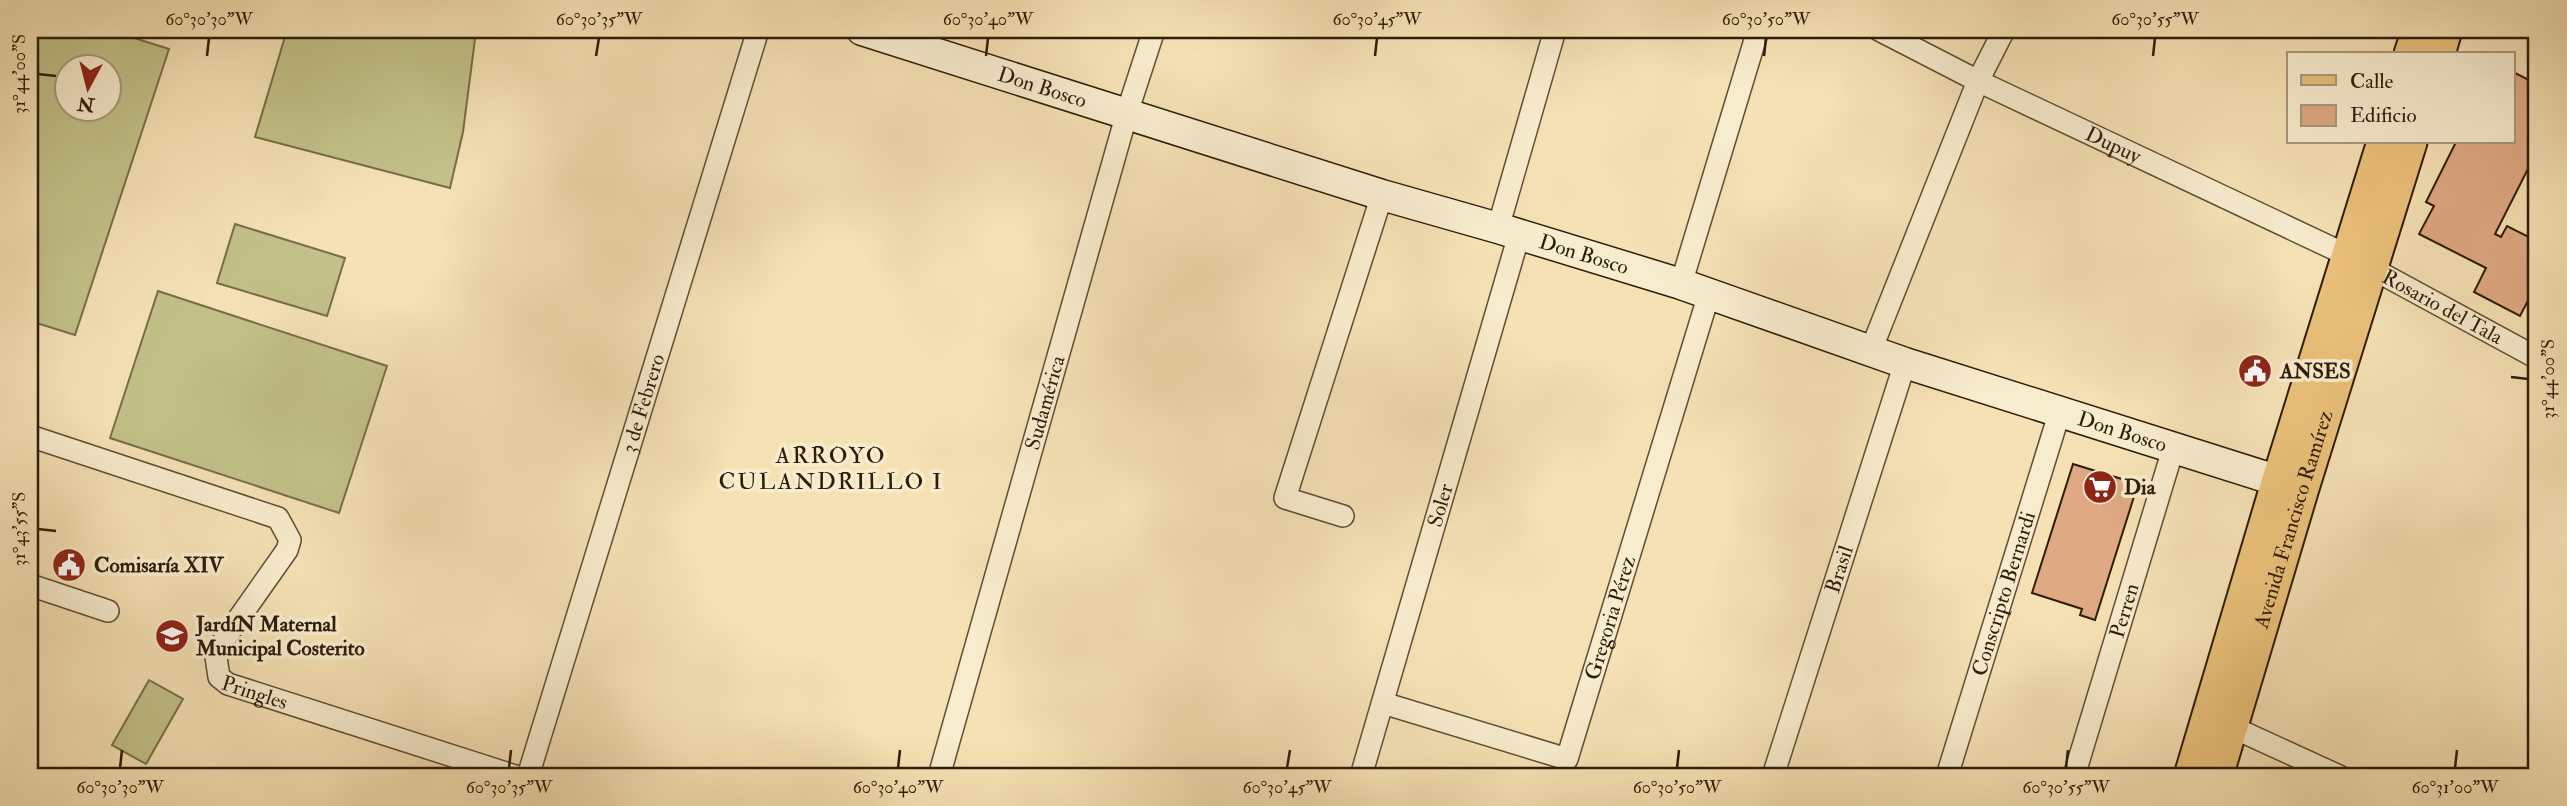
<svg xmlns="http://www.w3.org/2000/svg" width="2567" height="806" font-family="'IM FELL Double Pica',serif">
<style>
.garden{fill:#c2c189;stroke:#786e48;stroke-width:2;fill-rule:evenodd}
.building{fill:#dea983;stroke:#2e1c07;stroke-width:2}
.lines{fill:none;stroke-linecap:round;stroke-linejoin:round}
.street-casing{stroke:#604d32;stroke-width:24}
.secondary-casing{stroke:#2e1c07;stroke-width:33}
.primary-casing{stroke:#2e1c07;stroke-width:37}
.street{stroke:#f8ecce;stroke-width:21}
.secondary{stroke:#f8ecce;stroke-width:30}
.primary{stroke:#eac07a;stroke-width:33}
.ticks{fill:none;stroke:#2e1c07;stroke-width:2.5}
.labels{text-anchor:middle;stroke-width:7;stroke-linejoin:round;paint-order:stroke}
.street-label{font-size:21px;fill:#2e1c07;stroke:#f8ecce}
.poi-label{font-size:21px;font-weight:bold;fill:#2e1c07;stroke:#f8ecce;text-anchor:start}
.neighbourhood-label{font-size:23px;letter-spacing:2px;fill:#2e1c07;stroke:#f8ecce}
.neatline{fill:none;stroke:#2e1c07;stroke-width:2.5}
.ticks-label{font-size:18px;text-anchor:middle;fill:#2e1c07}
</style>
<rect width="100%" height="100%" fill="#f5e1b4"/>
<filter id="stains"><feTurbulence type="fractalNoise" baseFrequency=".00286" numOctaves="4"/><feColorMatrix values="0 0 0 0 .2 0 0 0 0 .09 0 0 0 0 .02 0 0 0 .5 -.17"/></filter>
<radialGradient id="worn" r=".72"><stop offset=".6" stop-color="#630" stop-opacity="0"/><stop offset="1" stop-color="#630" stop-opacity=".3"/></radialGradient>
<g class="garden">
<path d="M30,30h79l60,19 -94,286 -45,-14zM66,66h42v42h-42z"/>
<path d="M287,30h183l5,9 -12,93 -13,56 -195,-51z"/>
<path d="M235,224l110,34 -18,58 -110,-33z"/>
<path d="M158,291l229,75 -48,147 -229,-75z"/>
<path d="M149,680l34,19 -37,65 -34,-19z"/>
</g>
<g class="building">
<path d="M2513,72l24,12v67l-42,83 6,3 6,-11 30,15v56l-6,-2 -11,21 -46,-24 12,-24 -67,-34 15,-28 -8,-4 30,-60h57z"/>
<path d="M2073,464l65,20 -43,136 -15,-5 2,-6 -50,-16z"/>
</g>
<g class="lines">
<g class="street-casing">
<g id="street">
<path id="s1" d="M1879,30l99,51 371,175 188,102"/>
<path d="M1498,228l57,-198"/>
<path d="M1681,284l77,-254"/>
<path d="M1871,350l107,-269 26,-51"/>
<path id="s2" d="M30,436l248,82 12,22 -3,10 -62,88 -9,19 3,20 9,7 287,92"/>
<path d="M1343,516l-58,-18 97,-303"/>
<path d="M30,585l78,26"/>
<path id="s3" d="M1383,703l184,56 142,-465"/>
<path d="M2221,722l118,54"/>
<path id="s4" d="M528,776l230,-746"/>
<path id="s5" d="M939,776l188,-663 27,-83"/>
<path id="s6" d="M1361,776l158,-541"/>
<path id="s7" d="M1773,776l132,-413"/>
<path id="s8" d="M1947,776l113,-365"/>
<path id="s9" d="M2074,776l100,-330"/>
</g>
</g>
<g class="secondary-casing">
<g id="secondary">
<path id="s10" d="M862,30l520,165 116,33 183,56 224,79 396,125"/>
</g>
</g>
<g class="primary-casing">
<g id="primary">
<path d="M2411,54l8,-24"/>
<path d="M2438,54l7,-24"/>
<path d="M2191,776l88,-296 105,-338"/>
<path id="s11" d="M2216,776l86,-288 108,-346"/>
</g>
</g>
<use href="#street" class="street"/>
<use href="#secondary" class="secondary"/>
<use href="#primary" class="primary"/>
</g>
<path class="ticks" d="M207,56l2,-18M596,56l3,-18M986,56l2,-18M1375,56l2,-18M1764,56l2,-18M2153,56l2,-18M38,74l18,2M2511,377l17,2M38,529l18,2M120,768l2,-18M509,768l2,-18M898,768l2,-18M1287,768l3,-18M1677,768l2,-18M2066,768l2,-18M2455,768l2,-18"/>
<defs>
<g id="civic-disc" transform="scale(1.75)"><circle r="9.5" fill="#8f2418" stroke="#f8ecce"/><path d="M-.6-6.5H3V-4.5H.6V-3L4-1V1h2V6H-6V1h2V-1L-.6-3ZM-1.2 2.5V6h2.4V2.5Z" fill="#fff"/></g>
<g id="supermarket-disc" transform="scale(1.75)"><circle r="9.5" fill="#8f2418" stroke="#f8ecce"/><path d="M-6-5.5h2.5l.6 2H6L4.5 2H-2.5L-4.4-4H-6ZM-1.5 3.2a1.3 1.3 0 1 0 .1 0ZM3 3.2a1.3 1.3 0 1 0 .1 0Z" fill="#fff"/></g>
<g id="school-disc" transform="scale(1.75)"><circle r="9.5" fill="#8f2418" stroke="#f8ecce"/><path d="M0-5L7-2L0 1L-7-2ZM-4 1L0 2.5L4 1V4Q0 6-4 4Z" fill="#fff"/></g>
</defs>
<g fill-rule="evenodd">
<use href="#civic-disc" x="2255" y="371"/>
<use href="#supermarket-disc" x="2100" y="487"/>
<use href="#civic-disc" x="69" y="565"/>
<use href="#school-disc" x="172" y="636"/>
</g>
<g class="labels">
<g class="street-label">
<text dy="7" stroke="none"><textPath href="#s10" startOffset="189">Don Bosco</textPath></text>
<text dy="7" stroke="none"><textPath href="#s1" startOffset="261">Dupuy</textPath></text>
<text dy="7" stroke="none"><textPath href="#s10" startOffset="756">Don Bosco</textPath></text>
<text dy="7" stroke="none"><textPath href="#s1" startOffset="628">Rosario del Tala</textPath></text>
<text dy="7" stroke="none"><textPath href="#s5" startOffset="388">Sudamérica</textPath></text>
<text dy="7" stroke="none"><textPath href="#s4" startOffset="390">3 de Febrero</textPath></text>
<text dy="7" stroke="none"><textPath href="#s10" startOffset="1323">Don Bosco</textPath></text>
<text dy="7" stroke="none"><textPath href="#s6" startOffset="282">Soler</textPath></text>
<text dy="7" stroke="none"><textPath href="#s11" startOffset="268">Avenida Francisco Ramírez</textPath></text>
<text dy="7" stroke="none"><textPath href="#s7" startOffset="217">Brasil</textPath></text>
<text dy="7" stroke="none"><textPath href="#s8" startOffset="191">Conscripto Bernardi</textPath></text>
<text dy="7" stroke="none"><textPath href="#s9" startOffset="173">Perren</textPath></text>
<text dy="7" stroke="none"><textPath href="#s3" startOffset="340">Gregoria Pérez</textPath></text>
<text dy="7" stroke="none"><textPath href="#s2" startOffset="485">Pringles</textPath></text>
</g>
<g class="poi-label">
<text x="2280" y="378">ANSES</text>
<text x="2124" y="494">Dia</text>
<text x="94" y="572">Comisaría XIV</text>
<text x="196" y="631">JardíN Maternal<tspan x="196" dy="24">Municipal Costerito</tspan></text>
</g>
<g class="neighbourhood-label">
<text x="831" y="463">ARROYO<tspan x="831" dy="26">CULANDRILLO I</tspan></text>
</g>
</g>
<rect width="2567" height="806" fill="none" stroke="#f5e1b4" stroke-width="77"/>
<rect x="2287" y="52" width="228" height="91" fill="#f8ecce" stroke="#a7997e" stroke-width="2"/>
<rect x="2301" y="75" width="35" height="10" fill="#eac07a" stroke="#a7997e" stroke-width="2"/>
<text x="2350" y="88" font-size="21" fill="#2e1c07">Calle</text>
<rect x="2301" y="105" width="35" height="21" fill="#dea983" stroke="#a7997e" stroke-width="2"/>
<text x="2350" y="122" font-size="21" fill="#2e1c07">Edificio</text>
<g transform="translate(88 88) rotate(187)"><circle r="33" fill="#f8ecce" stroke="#a7997e" stroke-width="2"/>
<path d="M0-5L12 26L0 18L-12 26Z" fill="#8f2418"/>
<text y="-10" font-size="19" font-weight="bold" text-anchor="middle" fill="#2e1c07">N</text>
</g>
<rect x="38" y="38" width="2490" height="730" class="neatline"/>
<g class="ticks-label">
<text x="209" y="25">60°30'30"W</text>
<text x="599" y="25">60°30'35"W</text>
<text x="988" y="25">60°30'40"W</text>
<text x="1377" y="25">60°30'45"W</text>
<text x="1766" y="25">60°30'50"W</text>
<text x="2155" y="25">60°30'55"W</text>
<text transform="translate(19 74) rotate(-90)" y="6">31°44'00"S</text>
<text transform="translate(2548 379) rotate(-90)" y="6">31°44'00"S</text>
<text transform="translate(19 529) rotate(-90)" y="6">31°43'55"S</text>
<text x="120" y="793">60°30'30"W</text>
<text x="509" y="793">60°30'35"W</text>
<text x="898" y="793">60°30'40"W</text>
<text x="1287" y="793">60°30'45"W</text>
<text x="1677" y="793">60°30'50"W</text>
<text x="2066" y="793">60°30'55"W</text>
<text x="2455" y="793">60°31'00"W</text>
</g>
<rect width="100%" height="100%" filter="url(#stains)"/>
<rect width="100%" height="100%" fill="url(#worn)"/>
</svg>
